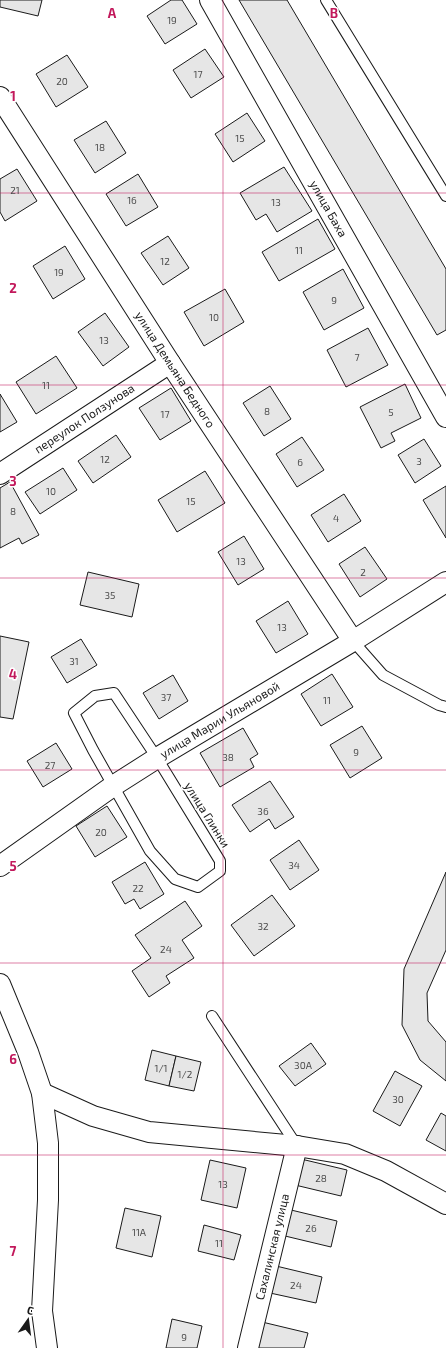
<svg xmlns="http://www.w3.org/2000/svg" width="446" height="1348" font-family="'Exo 2',sans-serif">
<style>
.building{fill:#e6e6e6;stroke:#1a1a1a}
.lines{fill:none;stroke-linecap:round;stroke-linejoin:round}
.service-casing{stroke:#1a1a1a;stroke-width:12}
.minor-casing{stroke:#1a1a1a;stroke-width:22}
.service{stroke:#fff;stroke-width:10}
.minor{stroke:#fff;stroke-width:20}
.grid{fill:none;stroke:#c2185b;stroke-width:1;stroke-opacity:0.55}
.labels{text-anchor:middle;stroke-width:3;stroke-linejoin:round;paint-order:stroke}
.number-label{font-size:10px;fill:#4d4d4d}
.street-label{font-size:12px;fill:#1a1a1a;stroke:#fff}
.grid-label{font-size:13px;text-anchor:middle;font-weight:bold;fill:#c2185b;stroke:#fff;stroke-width:3;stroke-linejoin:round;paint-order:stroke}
</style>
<rect width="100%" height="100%" fill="#fff"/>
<g class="building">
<path d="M0,0h42l-4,16 -38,-9z"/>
<path d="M171,0h11l15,24 -32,20 -18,-28z"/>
<path d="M239,0h48l159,269v61l-9,5z"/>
<path d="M205,49l19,28 -33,21 -18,-28z"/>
<path d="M67,55l21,32 -32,20 -20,-33z"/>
<path d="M247,113l18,28 -32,21 -18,-28z"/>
<path d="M106,121l20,32 -31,20 -21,-33z"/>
<path d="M284,167l28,44 -35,21 -11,-18 -10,6 -16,-27z"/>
<path d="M17,169l20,32 -32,20 -5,-9v-33z"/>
<path d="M138,174l20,33 -32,19 -20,-32z"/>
<path d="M318,219l17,30 -56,32 -17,-29z"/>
<path d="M168,236l21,32 -26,17 -22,-32z"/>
<path d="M65,246l20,33 -32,20 -20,-33z"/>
<path d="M343,269l21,39 -40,22 -21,-38z"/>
<path d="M225,289l19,33 -40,24 -20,-34z"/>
<path d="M105,313l24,34 -26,19 -25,-34z"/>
<path d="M368,328l20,37 -42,22 -19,-37z"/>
<path d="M56,356l21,32 -41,26 -20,-32z"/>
<path d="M405,384l16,34 -30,15 4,8 -14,7 -21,-41z"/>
<path d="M270,386l21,33 -27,17 -21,-33z"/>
<path d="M171,388l20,33 -31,19 -21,-32z"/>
<path d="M0,394l17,28 -17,10z"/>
<path d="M116,435l15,22 -38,26 -15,-22z"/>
<path d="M302,437l22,33 -27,17 -21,-33z"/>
<path d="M424,439l17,27 -26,17 -17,-28z"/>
<path d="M63,468l14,22 -37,24 -15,-22z"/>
<path d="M205,471l20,32 -48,29 -19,-32z"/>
<path d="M10,482l29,53 -17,9 -3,-6 -19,10v-60z"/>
<path d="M446,486v52l-23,-38z"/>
<path d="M344,494l17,27 -33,21 -17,-27z"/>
<path d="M244,536l20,33 -26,16 -20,-33z"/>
<path d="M365,547l22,32 -27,18 -21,-33z"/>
<path d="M88,572l51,12 -7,33 -52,-12z"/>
<path d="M288,601l20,33 -32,19 -20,-32z"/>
<path d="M0,636l29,6 -16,77 -13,-2z"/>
<path d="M81,639l16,26 -30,18 -16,-26z"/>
<path d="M332,674l21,33 -32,19 -20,-32z"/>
<path d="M173,675l15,26 -29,18 -16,-26z"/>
<path d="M362,726l20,32 -32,20 -20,-33z"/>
<path d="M243,728l15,26 -8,5 4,8 -34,20 -20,-34z"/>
<path d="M56,743l16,26 -29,18 -16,-26z"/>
<path d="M270,781l24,36 -19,12 -6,-10 -19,13 -18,-27z"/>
<path d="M107,806l20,31 -32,20 -19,-31z"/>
<path d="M299,840l20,30 -29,20 -20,-30z"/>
<path d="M145,862l19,32 -24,15 -6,-10 -9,5 -13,-22z"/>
<path d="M446,872v78l-19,43 1,28 18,21v39l-26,-21 -18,-35 2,-56z"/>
<path d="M272,895l23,31 -41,30 -23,-31z"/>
<path d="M185,901l17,25 -20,14 12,18 -28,18 4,7 -21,14 -17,-26 19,-13 -16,-23z"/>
<path d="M311,1043l15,21 -31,22 -16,-20z"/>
<path d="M152,1050l24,6 -7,30 -24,-6z"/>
<path d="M176,1056l25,6 -7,29 -25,-5z"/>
<path d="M395,1071l27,15 -22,40 -27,-15z"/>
<path d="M441,1113l5,3v35l-20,-11z"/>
<path d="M301,1159l46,11 -6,26 -46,-11z"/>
<path d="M210,1160l36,8 -9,40 -36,-8z"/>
<path d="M125,1208l36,8 -9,41 -36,-9z"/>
<path d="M291,1210l46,11 -6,26 -46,-11z"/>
<path d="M204,1225l37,10 -7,25 -36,-9z"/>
<path d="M276,1266l46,11 -6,26 -46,-10z"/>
<path d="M172,1319l30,7 -5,22h-31z"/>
<path d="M262,1322l46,11 -4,15h-48z"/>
</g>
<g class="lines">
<g class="service-casing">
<g id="service">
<path d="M326,0l120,196"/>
<path d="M353,641l30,34 56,30 7,2"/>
<path d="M114,693l43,65 63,103v10l-22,16 -23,-8 -25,-28 -57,-101 -19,-37 21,-17z"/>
<path d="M212,1016l85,130"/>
</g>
</g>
<g class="minor-casing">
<g id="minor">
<path id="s1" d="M210,0l236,417"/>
<path id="s2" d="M0,97l170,266 183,278"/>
<path id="s3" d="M0,474l170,-111"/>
<path id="s4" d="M0,866l113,-80 44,-28 196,-117 93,-59"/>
<path d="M0,984l28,68 14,41 6,50v57l-6,111 5,37"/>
<path d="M42,1093l51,23 56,16 148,14 48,8 41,17 60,33"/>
<path id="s5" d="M248,1348l49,-202"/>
</g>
</g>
<use href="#service" class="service"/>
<use href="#minor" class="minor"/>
</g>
<path class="grid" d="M223,0v1348M0,193h446M0,385h446M0,578h446M0,770h446M0,963h446M0,1155h446"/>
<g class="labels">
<g class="number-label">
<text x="172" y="24">19</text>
<text x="198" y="78">17</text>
<text x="62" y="85">20</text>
<text x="240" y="142">15</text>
<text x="100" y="151">18</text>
<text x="15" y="194">21</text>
<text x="132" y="204">16</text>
<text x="276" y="206">13</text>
<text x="299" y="254">11</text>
<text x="165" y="265">12</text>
<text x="59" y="276">19</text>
<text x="334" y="304">9</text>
<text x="214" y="321">10</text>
<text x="104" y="344">13</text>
<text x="357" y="361">7</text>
<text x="46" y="389">11</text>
<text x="267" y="415">8</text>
<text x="391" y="416">5</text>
<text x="165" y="418">17</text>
<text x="105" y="463">12</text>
<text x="419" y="465">3</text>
<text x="300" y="466">6</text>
<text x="51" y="495">10</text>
<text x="191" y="505">15</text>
<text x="13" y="515">8</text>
<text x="336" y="522">4</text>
<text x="241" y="565">13</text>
<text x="363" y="576">2</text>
<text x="110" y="599">35</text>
<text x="282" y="631">13</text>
<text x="74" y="665">31</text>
<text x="166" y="701">37</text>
<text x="327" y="704">11</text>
<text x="356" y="756">9</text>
<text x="228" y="761">38</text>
<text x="50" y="769">27</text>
<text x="263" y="815">36</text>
<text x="101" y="836">20</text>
<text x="294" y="869">34</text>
<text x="138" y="892">22</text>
<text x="263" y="930">32</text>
<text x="166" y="953">24</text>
<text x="303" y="1069">30А</text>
<text x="161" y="1072">1/1</text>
<text x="185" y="1078">1/2</text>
<text x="398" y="1103">30</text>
<text x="321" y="1182">28</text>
<text x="223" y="1188">13</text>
<text x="311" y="1232">26</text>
<text x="139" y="1236">11А</text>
<text x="219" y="1247">11</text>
<text x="296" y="1289">24</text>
<text x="184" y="1341">9</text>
</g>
<g class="street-label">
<text dy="4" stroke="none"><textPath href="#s1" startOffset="240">улица Баха</textPath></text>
<text dy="4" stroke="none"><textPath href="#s2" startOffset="324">улица Демьяна Бедного</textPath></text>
<text dy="4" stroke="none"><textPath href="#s3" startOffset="101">переулок Ползунова</textPath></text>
<text dy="4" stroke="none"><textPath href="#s4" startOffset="264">улица Марии Ульяновой</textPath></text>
<text transform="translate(207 815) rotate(58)" y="4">улица Глинки</text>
<text dy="4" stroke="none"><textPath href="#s5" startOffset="104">Сахалинская улица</textPath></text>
</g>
</g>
<g class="grid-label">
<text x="112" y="18">A</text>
<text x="334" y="18">B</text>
<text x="13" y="101">1</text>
<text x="13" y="293">2</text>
<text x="13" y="486">3</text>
<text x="13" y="679">4</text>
<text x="13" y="871">5</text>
<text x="13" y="1064">6</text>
<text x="13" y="1256">7</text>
</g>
<g transform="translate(28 1320) rotate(14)" stroke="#ffffff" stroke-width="3" paint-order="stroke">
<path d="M0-3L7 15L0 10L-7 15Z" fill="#1a1a1a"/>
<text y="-6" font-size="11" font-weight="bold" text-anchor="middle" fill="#1a1a1a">С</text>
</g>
</svg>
